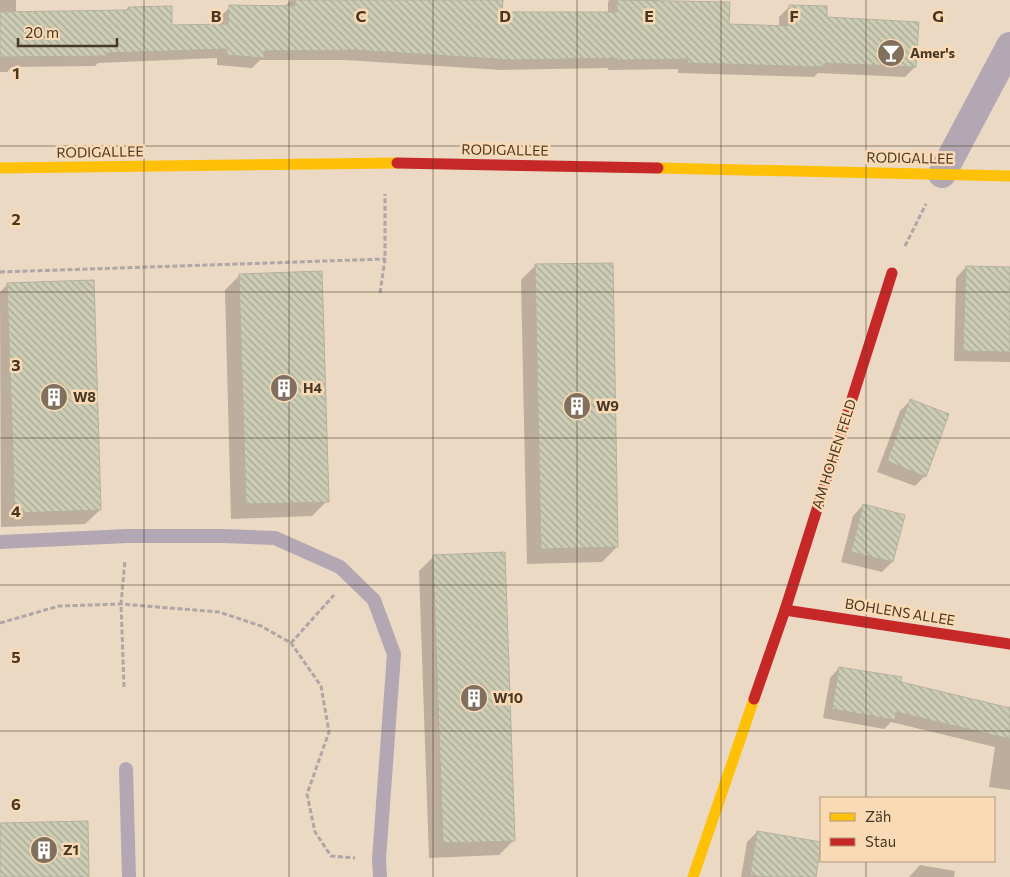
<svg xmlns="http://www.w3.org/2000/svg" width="1010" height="877" font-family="Commissioner,sans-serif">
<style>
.shadow{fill:#0003}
.building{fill:url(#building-back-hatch);stroke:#b5b19f}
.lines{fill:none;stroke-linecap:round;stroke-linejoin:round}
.path{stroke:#b0a5a7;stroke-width:3;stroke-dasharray:5 2.5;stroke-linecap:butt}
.lane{stroke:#b2a7b2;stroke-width:14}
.street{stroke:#b2a7b2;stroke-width:28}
.slow{stroke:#ffc107;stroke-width:11}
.jam{stroke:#c62828;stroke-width:11}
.grid{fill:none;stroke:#473725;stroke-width:1;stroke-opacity:0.55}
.labels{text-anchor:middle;stroke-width:5;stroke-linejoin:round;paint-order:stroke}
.poi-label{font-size:14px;font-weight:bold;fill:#473725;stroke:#fadab5;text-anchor:start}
.street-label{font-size:14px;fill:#473725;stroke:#fadab5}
.grid-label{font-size:16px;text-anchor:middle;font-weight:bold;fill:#473725;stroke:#fadab5;stroke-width:5;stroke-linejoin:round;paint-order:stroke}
</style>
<defs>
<pattern id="building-back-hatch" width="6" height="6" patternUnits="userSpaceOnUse" patternTransform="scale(1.25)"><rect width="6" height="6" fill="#cdcdb5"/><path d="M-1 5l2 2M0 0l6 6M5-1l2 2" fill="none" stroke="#a8a793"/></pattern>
</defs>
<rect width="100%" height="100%" fill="#ebd9c4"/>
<g class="shadow">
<path d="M0,0h16v13l109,-2 3,-3 43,18 48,-1 1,-8 10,-10 55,-1 6,-6h211l-1,14 107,-1v-11l1,-2h50v2l69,23 51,2v-10l11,-11 35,12 90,49 -10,10 -87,-4 -4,4 -136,-4v-4l-70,1v-2l-107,2 -156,-10h-85l-8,8 -35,-3v-7l-119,5 -3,3 -83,1 -5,5h-7z"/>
<path d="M536,265l81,282 -15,15 -75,2 -6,-284z"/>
<path d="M966,267l44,2v93l-56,-1 2,-83z"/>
<path d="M240,275l87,226 -15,15 -81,3 -6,-229z"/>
<path d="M8,284l92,226 -15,14 -84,3 -1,-235z"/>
<path d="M910,401l15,75 -10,10 -38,-14 23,-61z"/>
<path d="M863,505l40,11 -11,46 -10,10 -41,-10 12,-46z"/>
<path d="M434,556l80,284 -15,15 -70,3 -10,-287z"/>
<path d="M839,668l168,41 3,-3v84l-21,-3 6,-40 -104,-25 -7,7 -61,-11 7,-40z"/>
<path d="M757,832l58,45h-74l6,-35z"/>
<path d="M920,865l35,6 -1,6h-45z"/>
</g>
<g class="building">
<path d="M295,0h208l-1,12h115v-12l113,2 -1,22 59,2 1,-21 38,1v11l92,5 -3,45 -91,-4v4l-137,-4v-4l-71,1v-2l-105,2 -156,-10 -92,1v7l-37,-3v-6l-121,4v3l-106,1v-45l128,-2v-3l44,-1v19l56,-1 1,-19 66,1z"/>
<path d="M613,263l5,284 -77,2 -6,-285z"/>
<path d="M966,266l44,1v85l-47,-1z"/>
<path d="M322,271l7,231 -83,2 -7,-230z"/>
<path d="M94,280l7,230 -86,3 -8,-230z"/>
<path d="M910,399l39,15 -23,63 -39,-16z"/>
<path d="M863,504l42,11 -12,47 -42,-10z"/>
<path d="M505,552l10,289 -72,2 -10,-288z"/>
<path d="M839,667l63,10 -1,5 109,26v31l-114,-27 -1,8 -63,-11z"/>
<path d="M88,821l1,56h-89v-54z"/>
<path d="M757,831l64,11 -5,35h-52l-14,-2z"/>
</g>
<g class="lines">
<g class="path">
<path d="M905,246l21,-42"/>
<path d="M0,272l385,-13"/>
<path d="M380,293l5,-34v-65"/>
<path d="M0,623l59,-17 62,-2 98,8 42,14 30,17 30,43 8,46 -22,62 8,38 16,24 24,2"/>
<path d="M291,643l43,-48"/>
<path d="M124,687l-3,-83 4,-44"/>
</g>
<g class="lane">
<path d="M0,542l127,-6h97l51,2 65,29 34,33 20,54 -15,205 1,18"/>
<path d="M126,769l3,108"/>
</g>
<path class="street" d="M942,174l68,-128"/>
<g class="slow">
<path d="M0,168l397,-5"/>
<path d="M658,168l352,8"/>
<path d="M693,877l61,-178"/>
</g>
<g class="jam">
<path d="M397,163l261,5"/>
<path d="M785,610l225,34"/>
<path d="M754,699l31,-89 107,-337"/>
</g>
</g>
<path class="grid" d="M144,0v877M289,0v877M433,0v877M577,0v877M721,0v877M866,0v798M0,146h1010M0,292h1010M0,438h1010M0,585h1010M0,731h1010M866,861v16"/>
<defs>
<g id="bar-disc" transform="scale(1.4375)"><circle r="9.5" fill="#80705d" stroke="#fadab5"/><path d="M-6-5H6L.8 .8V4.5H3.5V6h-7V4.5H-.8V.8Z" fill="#fff"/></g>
<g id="building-disc" transform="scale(1.4375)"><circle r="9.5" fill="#80705d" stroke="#fadab5"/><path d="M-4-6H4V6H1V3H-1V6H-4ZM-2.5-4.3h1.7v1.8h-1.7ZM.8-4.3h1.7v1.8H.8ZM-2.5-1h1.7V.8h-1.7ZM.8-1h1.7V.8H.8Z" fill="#fff"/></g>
</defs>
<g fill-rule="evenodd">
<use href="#bar-disc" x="891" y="53"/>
<use href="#building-disc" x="284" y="388"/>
<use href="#building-disc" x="54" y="397"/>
<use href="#building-disc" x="577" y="406"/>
<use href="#building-disc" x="474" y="698"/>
<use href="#building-disc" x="44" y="850"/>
</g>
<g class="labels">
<g class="poi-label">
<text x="910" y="58">Amer's</text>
<text x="303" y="393">H4</text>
<text x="73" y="402">W8</text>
<text x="596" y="411">W9</text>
<text x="493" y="703">W10</text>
<text x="63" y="855">Z1</text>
</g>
<g class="street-label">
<text transform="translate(505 150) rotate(1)" y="5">RODIGALLEE</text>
<text transform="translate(100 152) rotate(-1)" y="5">RODIGALLEE</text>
<text transform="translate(910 158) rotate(1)" y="5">RODIGALLEE</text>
<text transform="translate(834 454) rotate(-72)" y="5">AM HOHEN FELD</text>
<text transform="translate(900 612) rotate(9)" y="5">BOHLENS ALLEE</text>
</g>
</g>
<g class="grid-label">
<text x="216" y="22">B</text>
<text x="361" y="22">C</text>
<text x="505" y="22">D</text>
<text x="649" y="22">E</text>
<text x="794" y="22">F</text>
<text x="938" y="22">G</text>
<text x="16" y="79">1</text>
<text x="16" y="225">2</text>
<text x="16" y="371">3</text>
<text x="16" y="517">4</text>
<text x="16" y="663">5</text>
<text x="16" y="810">6</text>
</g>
<rect x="820" y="797" width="175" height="65" fill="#fadab5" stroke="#b2997b"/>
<rect x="830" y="813" width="25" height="8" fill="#ffc107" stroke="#b2997b"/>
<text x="865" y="822" font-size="15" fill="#473725">Zäh</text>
<rect x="830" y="838" width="25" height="8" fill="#c62828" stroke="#b2997b"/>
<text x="865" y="847" font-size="15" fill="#473725">Stau</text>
<path d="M18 38v8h99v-8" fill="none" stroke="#473725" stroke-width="2.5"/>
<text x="25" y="38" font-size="15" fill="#473725" stroke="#fadab5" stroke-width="4" paint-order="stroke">20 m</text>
</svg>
